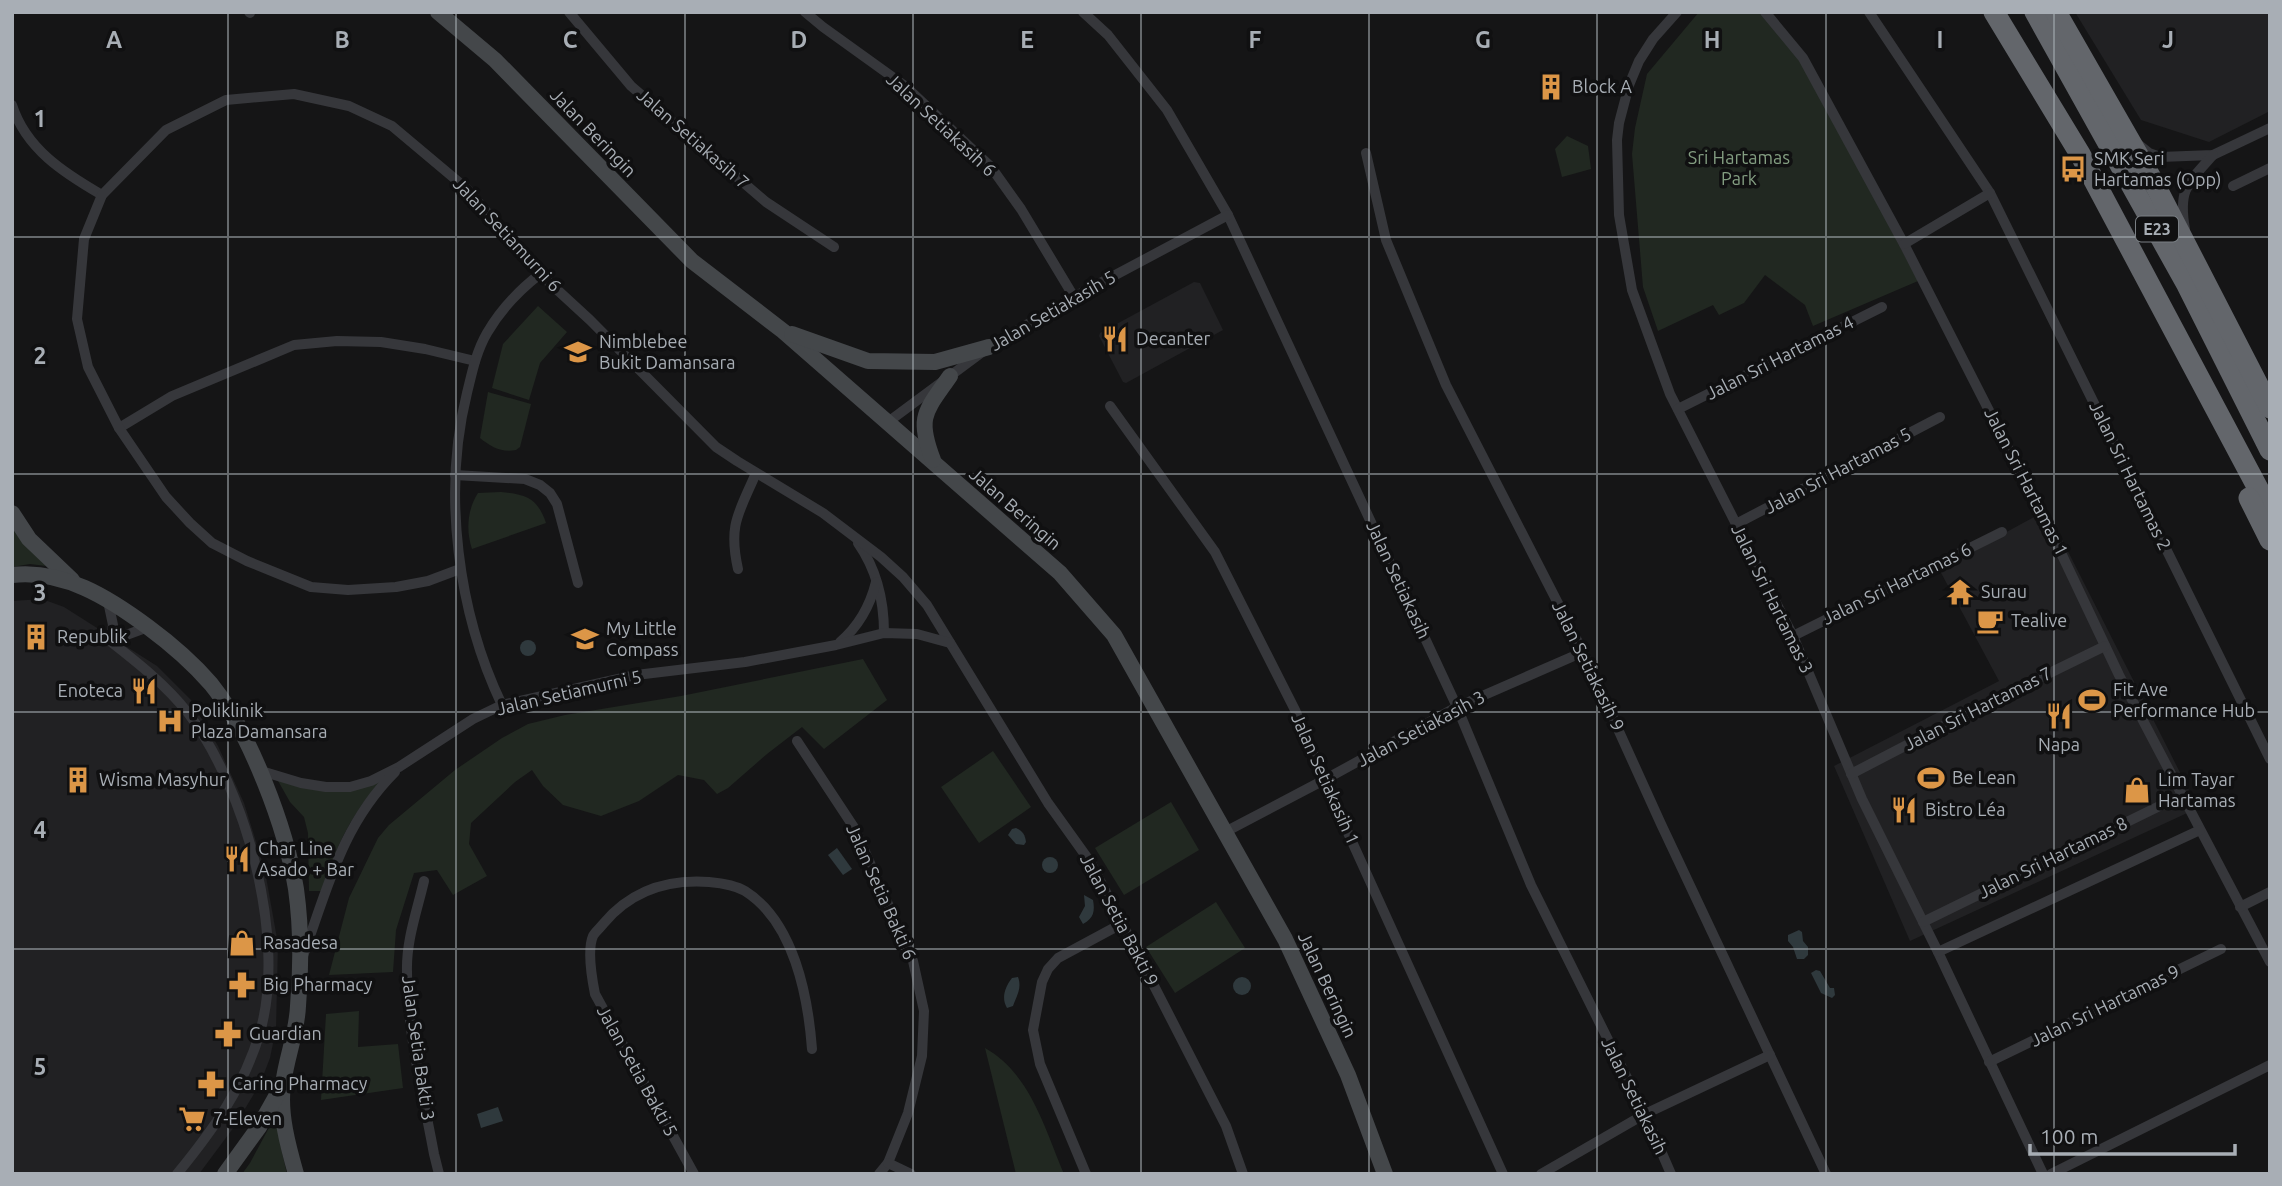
<svg xmlns="http://www.w3.org/2000/svg" width="2282" height="1186" font-family="Ubuntu,sans-serif">
<style>
.built{fill:#212123}
.green{fill:#212821}
.water{fill:#2f393d}
.lines{fill:none;stroke-linecap:round;stroke-linejoin:round}
.street{stroke:#36373b;stroke-width:10}
.secondary{stroke:#44474a;stroke-width:16}
.highway{stroke:#63666b;stroke-width:21}
.grid{fill:none;stroke:#a8aeb5;stroke-width:2;stroke-opacity:0.55}
.labels{text-anchor:middle;stroke-width:7;stroke-linejoin:round;paint-order:stroke}
.shield{fill:#101011;stroke:#7a7f84;stroke-width:2}
.shield-label{font-size:16px;font-weight:bold;fill:#a8aeb5}
.poi-label{font-size:18px;fill:#a8aeb5;stroke:#101011;text-anchor:start}
.street-label{font-size:18px;fill:#a8aeb5;stroke:#101011}
.park-label{font-size:18px;fill:#839d81;stroke:#101011}
.grid-label{font-size:23px;text-anchor:middle;font-weight:bold;fill:#a8aeb5;stroke:#101011;stroke-width:7;stroke-linejoin:round;paint-order:stroke}
</style>
<rect width="100%" height="100%" fill="#151516"/>
<g class="built">
<path d="M2075,12h195v99l-61,31 -68,-22z"/>
<path d="M1194,282l6,1 23,47 -97,53 -3,-1 -24,-46 1,-3z"/>
<path d="M2047,510l151,298 -288,133 -76,-175 165,-85 -60,-112z"/>
<path d="M42,599l22,8 93,59 34,34 27,46 26,57 21,68 13,73 -2,85 -6,29 -10,26 -26,43 -35,47h-187v-573z"/>
</g>
<g class="green">
<path d="M1699,12h65l38,47 116,222 -105,45 -8,-21 -40,-30 -21,28 -25,12 -6,-10 -55,26 -15,-44 -11,-133 3,-26 12,-54z"/>
<path d="M1567,136l21,10 3,23 -29,8 -7,-28z"/>
<path d="M538,306l29,26 -27,31 -11,37 -37,-12 11,-44z"/>
<path d="M488,392l43,12 -11,43 -4,3c-14,3 -25,-3 -36,-12z"/>
<path d="M501,492c26,2 37,7 45,31l-74,26c-6,-18 -5,-39 6,-56z"/>
<path d="M12,527l34,39 -16,-2 -18,3z"/>
<path d="M863,659l24,41 -63,49 -22,-22 -35,27 -39,34 -11,6 -13,-14 -26,-5 -39,26 -38,15 -38,-11 -20,-19 -11,-16 -17,12 -44,41 -2,21 18,32 -34,19 -16,-25 -23,3 -18,57 -3,42 -64,3 20,-77 29,-60 11,-13 66,-55 47,-32 26,-14 37,-9 116,-19z"/>
<path d="M993,751l38,56 -52,36 -38,-56z"/>
<path d="M385,778c-31,30 -52,72 -62,113h-14l-1,-58 -4,-16 -14,-15 -13,-23 36,10z"/>
<path d="M1171,802l28,48 -75,45 -29,-47z"/>
<path d="M1216,902l29,46 -70,45 -29,-46z"/>
<path d="M359,1011l-1,36 40,-3 5,44 -82,12 5,-86z"/>
<path d="M985,1048c45,25 60,81 79,126h-48z"/>
<path d="M278,1111l3,37 6,26h-45l8,-11z"/>
</g>
<g class="water">
<circle cx="528" cy="648" r="8"/>
<path d="M1016,828c7,3 9,7 10,14l-2,3 -8,-1 -8,-9 4,-6z"/>
<path d="M837,848l15,21 -9,6 -15,-20z"/>
<circle cx="1050" cy="865" r="8"/>
<path d="M1084,895l9,5c2,11 1,18 -10,24l-4,-7 6,-11z"/>
<path d="M1799,930l3,2 1,9 5,6v8l-4,4h-7l-4,-12 -5,-6v-6z"/>
<path d="M1816,970l4,1 10,17h4l1,7 -3,3 -11,-5 -10,-20z"/>
<path d="M1018,977c4,11 -1,18 -5,29l-6,2c-6,-10 -2,-21 5,-30z"/>
<circle cx="1242" cy="986" r="9"/>
<path d="M498,1107l5,14 -22,7 -4,-14z"/>
</g>
<g class="lines">
<g class="street">
<path d="M249,12l1,1"/>
<path d="M569,12l62,74 135,116 68,45"/>
<path d="M805,12l18,15 82,59 86,81 30,42 53,88"/>
<path d="M1083,12l25,23 59,75 61,105 229,492 74,178 114,229 26,60"/>
<path d="M1677,12l-24,27 -14,22 -10,24 -10,38 -2,17 2,75 13,75 38,104 123,242 69,163 76,153 105,222"/>
<path d="M1765,12l38,46 101,186 148,290 67,141 151,287"/>
<path d="M1869,12l121,181 280,566"/>
<path d="M12,105c14,44 52,68 90,90"/>
<path d="M2139,145l10,8 11,4 53,-2 57,-27"/>
<path d="M1366,153l20,87 60,145 137,267 78,172 165,350"/>
<path d="M2233,186l37,-18"/>
<path d="M2185,229c-7,-39 2,-45 28,-74"/>
<path d="M1904,244l86,-51"/>
<path d="M1110,406l105,146 80,158 29,70 179,394"/>
<path d="M1678,409l204,-102"/>
<path d="M888,422l101,-75 85,-50 154,-82"/>
<path d="M119,428l53,-32 122,-51 43,-4 44,1 44,7 50,12"/>
<path d="M455,475l70,4 15,6 10,8 7,11 21,79"/>
<path d="M1736,524l204,-107"/>
<path d="M858,543c19,27 26,58 26,90"/>
<path d="M460,569l-32,12 -32,6 -48,3 -37,-3 -64,-26 -35,-18 -22,-20 -24,-26 -47,-69 -31,-61 -11,-48 7,-80 18,-44 64,-65 60,-30 68,-6 55,12 43,20 75,63 73,85 50,46 126,127 21,14 86,52 58,44 22,20 24,28 121,198 43,60 135,263 17,48"/>
<path d="M738,569c-10,-45 1,-56 18,-96"/>
<path d="M108,601l5,24 -3,16"/>
<path d="M1793,636l209,-104"/>
<path d="M110,641c28,22 56,44 78,72 58,76 99,226 72,319 -16,55 -47,98 -83,142"/>
<path d="M110,641l38,-14"/>
<path d="M840,642c19,-16 30,-36 36,-60"/>
<path d="M502,705c-44,-92 -60,-212 -35,-312 5,-20 9,-41 20,-60 14,-24 31,-42 53,-59"/>
<path d="M797,741l58,88 58,132 11,50 -2,45 -14,57 -20,50 -9,11"/>
<path d="M258,770l43,13 25,4h24l21,-6 28,-14 74,-48 29,-14 134,-30 109,-13 91,-17 48,-12 33,1 33,9"/>
<path d="M1851,774l131,-68 123,-60"/>
<path d="M1225,832l99,-52 133,-73 126,-55"/>
<path d="M424,881c-7,30 -18,60 -17,91 0,60 16,122 27,182l5,20"/>
<path d="M2240,907l30,-15"/>
<path d="M1923,922l259,-127"/>
<path d="M1938,952l262,-122"/>
<path d="M303,956c25,-69 39,-131 92,-184"/>
<path d="M1989,1062l232,-113"/>
<path d="M888,1163l23,11"/>
<path d="M694,1174l-99,-180c-3,-15 -8,-44 -2,-58 2,-4 8,-9 11,-13 27,-32 64,-44 105,-41 11,1 26,3 36,9 49,31 63,105 67,158"/>
<path d="M1086,1174l-46,-110 -7,-34 9,-48 6,-13 10,-11 65,-35"/>
<path d="M1541,1174l104,-60 125,-59"/>
<path d="M2051,1174l219,-109"/>
</g>
<g class="secondary">
<path d="M438,12l57,48 197,201 91,70 277,242 54,62 171,304 63,136 37,99"/>
<path d="M792,334l76,27 67,1 54,-15"/>
<path d="M933,460c-17,-44 -7,-49 17,-84"/>
<path d="M12,513l17,26 43,41"/>
<path d="M12,575c51,-6 97,23 136,52 23,17 44,35 63,57 39,48 75,144 85,205 5,36 5,81 2,117 -1,27 -12,52 -15,79 -4,28 5,61 13,89"/>
<path d="M225,1174l34,-47 23,-41"/>
</g>
<g class="highway">
<path d="M1994,12l86,142 190,357"/>
<path d="M2035,12l152,273 83,165"/>
<path d="M2056,12l98,171 116,225"/>
<path d="M2249,498l21,42"/>
</g>
</g>
<path class="grid" d="M228,12v1162M456,12v1162M685,12v1162M913,12v1162M1141,12v1162M1369,12v1162M1597,12v1162M1826,12v1162M2054,12v1162M12,237h2258M12,474h2258M12,712h2258M12,949h2258"/>
<defs>
<g id="building-bare" transform="scale(2.1)"><path d="M-4-6H4V6H1V3H-1V6H-4ZM-2.5-4.3h1.7v1.8h-1.7ZM.8-4.3h1.7v1.8H.8ZM-2.5-1h1.7V.8h-1.7ZM.8-1h1.7V.8H.8Z" fill="#dc9647" stroke="#101011" stroke-width="2.5" paint-order="stroke"/></g>
<g id="bus-bare" transform="scale(2.1)"><path d="M-5-6H5V4H4V6H2V4H-2V6H-4V4H-5ZM-3.5-4V0h7V-4ZM-3.5 1.2v1.5H-2V1.2ZM2 1.2v1.5H3.5V1.2Z" fill="#dc9647" stroke="#101011" stroke-width="2.5" paint-order="stroke"/></g>
<g id="restaurant-bare" transform="scale(2.1)"><path d="M-5-6h1v4h1v-4h1v4h1v-4h1v5L-1.5 .5V6h-2V.5L-5-1ZM5-6V6H3V1.5H1.5Q1.5-4 5-6Z" fill="#dc9647" stroke="#101011" stroke-width="2.5" paint-order="stroke"/></g>
<g id="school-bare" transform="scale(2.1)"><path d="M0-5L7-2L0 1L-7-2ZM-4 1L0 2.5L4 1V4Q0 6-4 4Z" fill="#dc9647" stroke="#101011" stroke-width="2.5" paint-order="stroke"/></g>
<g id="temple-bare" transform="scale(2.1)"><path d="M0-6L5-2H3V0L6.5 2.5H4V6H1.5V3h-3V6H-4V2.5H-6.5L-3 0V-2H-5Z" fill="#dc9647" stroke="#101011" stroke-width="2.5" paint-order="stroke"/></g>
<g id="cafe-bare" transform="scale(2.1)"><path d="M-5.5-4.5H6V0H3Q3 3.5 0 3.5H-2.5Q-5.5 3.5-5.5 0ZM3-3.2v2h1.7v-2ZM-6 4.5H4V6H-6Z" fill="#dc9647" stroke="#101011" stroke-width="2.5" paint-order="stroke"/></g>
<g id="stadium-bare" transform="scale(2.1)"><path d="M0-5a6.5 5 0 1 0 0 10a6.5 5 0 1 0 0-10ZM-3.5-1.8h7v3.6h-7Z" fill="#dc9647" stroke="#101011" stroke-width="2.5" paint-order="stroke"/></g>
<g id="hospital-bare" transform="scale(2.1)"><path d="M-5-5h3v3.5h4V-5h3V5h-3V1.5h-4V5h-3Z" fill="#dc9647" stroke="#101011" stroke-width="2.5" paint-order="stroke"/></g>
<g id="shop-bare" transform="scale(2.1)"><path d="M-5-2.5h2.3a2.7 3.5 0 0 1 5.4 0H5L5.5 6h-11ZM-1.5-2.5h3a1.5 2.3 0 0 0-3 0Z" fill="#dc9647" stroke="#101011" stroke-width="2.5" paint-order="stroke"/></g>
<g id="pharmacy-bare" transform="scale(2.1)"><path d="M-2-6h4v4h4v4h-4v4h-4v-4h-4v-4h4Z" fill="#dc9647" stroke="#101011" stroke-width="2.5" paint-order="stroke"/></g>
<g id="supermarket-bare" transform="scale(2.1)"><path d="M-6-5.5h2.5l.6 2H6L4.5 2H-2.5L-4.4-4H-6ZM-1.5 3.2a1.3 1.3 0 1 0 .1 0ZM3 3.2a1.3 1.3 0 1 0 .1 0Z" fill="#dc9647" stroke="#101011" stroke-width="2.5" paint-order="stroke"/></g>
</defs>
<g fill-rule="evenodd">
<use href="#building-bare" x="1551" y="87"/>
<use href="#bus-bare" x="2073" y="169"/>
<use href="#restaurant-bare" x="1115" y="339"/>
<use href="#school-bare" x="578" y="352"/>
<use href="#temple-bare" x="1960" y="592"/>
<use href="#cafe-bare" x="1990" y="621"/>
<use href="#building-bare" x="36" y="637"/>
<use href="#school-bare" x="585" y="639"/>
<use href="#restaurant-bare" x="144" y="691"/>
<use href="#stadium-bare" x="2092" y="700"/>
<use href="#restaurant-bare" x="2059" y="716"/>
<use href="#hospital-bare" x="170" y="721"/>
<use href="#stadium-bare" x="1931" y="778"/>
<use href="#building-bare" x="78" y="780"/>
<use href="#shop-bare" x="2137" y="790"/>
<use href="#restaurant-bare" x="1904" y="810"/>
<use href="#restaurant-bare" x="237" y="859"/>
<use href="#shop-bare" x="242" y="943"/>
<use href="#pharmacy-bare" x="242" y="985"/>
<use href="#pharmacy-bare" x="228" y="1034"/>
<use href="#pharmacy-bare" x="211" y="1084"/>
<use href="#supermarket-bare" x="192" y="1119"/>
</g>
<g class="labels">
<rect class="shield" x="2136" y="216.5" width="42" height="25" rx="5"/>
<g class="shield-label">
<text x="2157" y="235">E23</text>
</g>
<g class="poi-label">
<text x="1572" y="93">Block A</text>
<text x="2094" y="165">SMK Seri<tspan x="2094" dy="21">Hartamas (Opp)</tspan></text>
<text x="1136" y="345">Decanter</text>
<text x="599" y="348">Nimblebee<tspan x="599" dy="21">Bukit Damansara</tspan></text>
<text x="1981" y="598">Surau</text>
<text x="2011" y="627">Tealive</text>
<text x="606" y="635">My Little<tspan x="606" dy="21">Compass</tspan></text>
<text x="57" y="643">Republik</text>
<text x="2113" y="696">Fit Ave<tspan x="2113" dy="21">Performance Hub</tspan></text>
<text x="123" y="697" text-anchor="end">Enoteca</text>
<text x="191" y="717">Poliklinik<tspan x="191" dy="21">Plaza Damansara</tspan></text>
<text x="2059" y="751" text-anchor="middle">Napa</text>
<text x="1952" y="784">Be Lean</text>
<text x="99" y="786">Wisma Masyhur</text>
<text x="2158" y="786">Lim Tayar<tspan x="2158" dy="21">Hartamas</tspan></text>
<text x="1925" y="816">Bistro Léa</text>
<text x="258" y="855">Char Line<tspan x="258" dy="21">Asado + Bar</tspan></text>
<text x="263" y="949">Rasadesa</text>
<text x="263" y="991">Big Pharmacy</text>
<text x="249" y="1040">Guardian</text>
<text x="232" y="1090">Caring Pharmacy</text>
<text x="213" y="1125">7-Eleven</text>
</g>
<g class="street-label">
<text transform="translate(941 125) rotate(43)" y="6">Jalan Setiakasih 6</text>
<text transform="translate(593 133) rotate(46)" y="6">Jalan Beringin</text>
<text transform="translate(693 139) rotate(41)" y="6">Jalan Setiakasih 7</text>
<text transform="translate(507 235) rotate(47)" y="6">Jalan Setiamurni 6</text>
<text transform="translate(1053 311) rotate(-30)" y="6">Jalan Setiakasih 5</text>
<text transform="translate(1780 358) rotate(-27)" y="6">Jalan Sri Hartamas 4</text>
<text transform="translate(1838 471) rotate(-28)" y="6">Jalan Sri Hartamas 5</text>
<text transform="translate(2130 476) rotate(64)" y="6">Jalan Sri Hartamas 2</text>
<text transform="translate(2026 482) rotate(63)" y="6">Jalan Sri Hartamas 1</text>
<text transform="translate(1015 509) rotate(41)" y="6">Jalan Beringin</text>
<text transform="translate(1398 580) rotate(65)" y="6">Jalan Setiakasih</text>
<text transform="translate(1897 584) rotate(-26)" y="6">Jalan Sri Hartamas 6</text>
<text transform="translate(1772 599) rotate(64)" y="6">Jalan Sri Hartamas 3</text>
<text transform="translate(1588 666) rotate(64)" y="6">Jalan Setiakasih 9</text>
<text transform="translate(569 693) rotate(-13)" y="6">Jalan Setiamurni 5</text>
<text transform="translate(1978 709) rotate(-27)" y="6">Jalan Sri Hartamas 7</text>
<text transform="translate(1421 729) rotate(-28)" y="6">Jalan Setiakasih 3</text>
<text transform="translate(1325 779) rotate(66)" y="6">Jalan Setiakasih 1</text>
<text transform="translate(2053 858) rotate(-26)" y="6">Jalan Sri Hartamas 8</text>
<text transform="translate(881 892) rotate(66)" y="6">Jalan Setia Bakti 6</text>
<text transform="translate(1119 920) rotate(62)" y="6">Jalan Setia Bakti 9</text>
<text transform="translate(1327 985) rotate(65)" y="6">Jalan Beringin</text>
<text transform="translate(2105 1006) rotate(-26)" y="6">Jalan Sri Hartamas 9</text>
<text transform="translate(418 1048) rotate(82)" y="6">Jalan Setia Bakti 3</text>
<text transform="translate(637 1071) rotate(61)" y="6">Jalan Setia Bakti 5</text>
<text transform="translate(1634 1096) rotate(64)" y="6">Jalan Setiakasih</text>
</g>
<g class="park-label">
<text x="1739" y="164">Sri Hartamas<tspan x="1739" dy="21">Park</tspan></text>
</g>
</g>
<g class="grid-label">
<text x="114" y="48">A</text>
<text x="342" y="48">B</text>
<text x="570" y="48">C</text>
<text x="799" y="48">D</text>
<text x="1027" y="48">E</text>
<text x="1255" y="48">F</text>
<text x="1483" y="48">G</text>
<text x="1712" y="48">H</text>
<text x="1940" y="48">I</text>
<text x="2168" y="48">J</text>
<text x="40" y="127">1</text>
<text x="40" y="364">2</text>
<text x="40" y="601">3</text>
<text x="40" y="838">4</text>
<text x="40" y="1075">5</text>
</g>
<rect width="2282" height="1186" fill="none" stroke="#a8aeb5" stroke-width="28"/>
<path d="M2030 1144v10h205v-10" fill="none" stroke="#a8aeb5" stroke-width="3.5"/>
<text x="2040" y="1144" font-size="21" fill="#a8aeb5" stroke="#101011" stroke-width="5" paint-order="stroke">100 m</text>
</svg>
